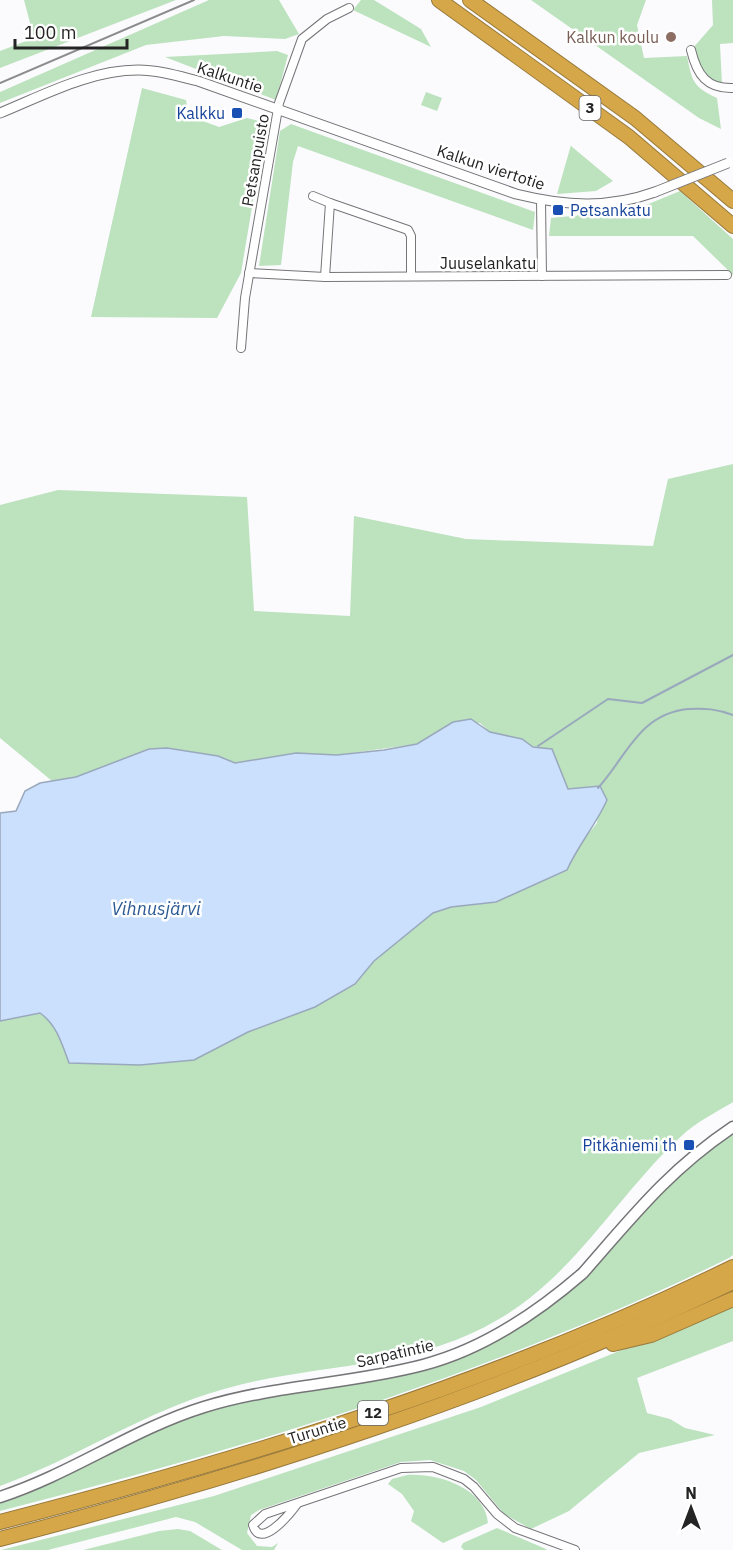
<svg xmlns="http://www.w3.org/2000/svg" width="733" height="1550" font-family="'IBM Plex Sans',sans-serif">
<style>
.green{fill:#bce2be}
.water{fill:#cbe0fd;stroke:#99a8bc;stroke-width:1.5}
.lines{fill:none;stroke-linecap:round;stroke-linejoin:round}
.stream{stroke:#99a8bc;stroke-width:2}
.minor-casing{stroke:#757578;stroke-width:10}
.tertiary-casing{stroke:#757578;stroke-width:11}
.secondary-casing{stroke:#757578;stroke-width:13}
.motorway-casing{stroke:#97793c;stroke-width:16}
.minor{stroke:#fff;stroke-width:8}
.tertiary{stroke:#fff;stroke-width:9}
.secondary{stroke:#fff;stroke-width:10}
.motorway{stroke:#d5a748;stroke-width:14}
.rail{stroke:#8c8c8d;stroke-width:2}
.tertiary-bridge-casing{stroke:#757578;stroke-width:11;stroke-linecap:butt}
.tertiary-bridge{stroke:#fff;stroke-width:9}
.education-dot{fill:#8d6e63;stroke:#fff;stroke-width:2}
.transit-dot{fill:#1a4fb4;stroke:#fff;stroke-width:2}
.labels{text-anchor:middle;stroke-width:5;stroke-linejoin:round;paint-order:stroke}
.shield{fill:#fff;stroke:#666;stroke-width:1.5}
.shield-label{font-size:15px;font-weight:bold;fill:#242425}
.education-label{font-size:16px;fill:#785e54;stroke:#fff;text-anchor:end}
.street-label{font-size:16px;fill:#242425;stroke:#fff}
.transit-label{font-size:16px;fill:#164399;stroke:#fff;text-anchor:end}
.water-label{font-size:18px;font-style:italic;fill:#2b5992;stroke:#fff}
</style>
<rect width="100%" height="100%" fill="#fbfbfe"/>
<g class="green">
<path d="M24,0h152l-176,68v-17l34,-13z"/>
<path d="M209,0h70l20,34 -14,5 -61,-3 -78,9 -146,58v-11z"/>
<path d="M361,0h13l47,29 10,18 -78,-37z"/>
<path d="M531,0h115l-9,25 7,33 43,-2c5,25 6,31 30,42l4,31 -22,-11z"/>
<path d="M712,0h21v43l-13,1 2,41c-19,-6 -24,-18 -29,-37l20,-23z"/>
<path d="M277,51l11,4 -12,45 -111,-43z"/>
<path d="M142,88l44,12 3,16 30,11 28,-9 19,5 -25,150 -24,45 -126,-1z"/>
<path d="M426,92l16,6 -5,13 -16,-6z"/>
<path d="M291,124l244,88 -2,18 -235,-84 -5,16 -12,103 -22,1 21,-135z"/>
<path d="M571,145v1l42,35 -17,10 -39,3z"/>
<path d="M680,191l53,48v36l-40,-39h-144l2,-18 83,-8z"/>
<path d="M733,464v638c-15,9 -32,18 -46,29 -67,59 -109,142 -188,188 -87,52 -181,43 -275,70 -79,22 -147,69 -224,97v-465l40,-8c17,12 22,31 29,50l71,2 54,-5 54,-28 67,-25 40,-23 19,-23 59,-48 18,-6 45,-5 71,-32 10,-22 20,-25 3,-37 -33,3 -34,-42 -11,-8 -32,-7 -10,-9 -27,-1 -36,22 -80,11 -41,-2 -61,10 -17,-7 -51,-8 -18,1 -73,28 -24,4 -52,-43v-233l58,-15 189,7 7,114 96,5 4,-100 112,23 187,7 15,-67z"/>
<path d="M733,1132v123l-4,3c-232,114 -480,190 -729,253v-9l160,-73 61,-24 241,-50 131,-85 59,-70 31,-31z"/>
<path d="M733,1305v36l-96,37 10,35 23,6 15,9 30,7 -76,18 -70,58 -38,18 -27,-15 -28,-34 -12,-9 -34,-11 -29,2 -142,48 -8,5 -4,18 10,13 15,1 6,-4 -4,7h-32l-47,-28 -19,-5 -128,33h-47l213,-54 267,-89z"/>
<path d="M407,1475c29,-2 78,12 81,48l-45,20 -32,-22 3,-10 -12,-17 -14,-10 4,-5z"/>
<path d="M497,1528l49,21 1,1h-83l-3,-3 2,-4z"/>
<path d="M178,1529l12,2 32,19h-139l76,-19z"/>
</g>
<path class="water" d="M471,719l19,13 32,7 11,8 19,2 16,40 32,-3 7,14c-11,25 -29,45 -40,70l-71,32 -45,5 -18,6 -59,48 -19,23 -40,23 -67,25 -54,28 -54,5 -71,-2c-7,-19 -12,-38 -29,-50l-40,8v-208l16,-2 9,-20 15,-8 36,-6 73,-28 18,-1 51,8 17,7 61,-10 41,2 47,-5 33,-6 36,-22z"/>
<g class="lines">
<g class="stream">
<path d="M538,746l70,-47 34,4 91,-48"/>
<path d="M598,788c29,-32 41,-74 90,-79 17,-1 29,0 45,6"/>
</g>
<g class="minor-casing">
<g id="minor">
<path d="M691,50c6,25 16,39 42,38"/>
<path d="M313,196l17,7"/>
<path d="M541,200l1,76"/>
<path d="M249,273l76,4 402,-2"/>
<path d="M325,277l5,-74 78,27 3,6v40"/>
<path d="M241,348l4,-50 34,-195 23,-64 25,-20 22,-11"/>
<path d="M297,1504c-8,11 -37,46 -44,21l12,-11 136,-46 32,-1 31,12 10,8 23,27 18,14 60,22"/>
</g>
</g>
<g class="tertiary-casing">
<path id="tertiary" d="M0,113c44,-18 90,-43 138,-43 20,0 40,6 60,11l318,113c49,12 92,15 139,-2"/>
</g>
<g class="secondary-casing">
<path id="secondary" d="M0,1497c71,-23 133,-68 204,-90 71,-22 147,-23 219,-42 58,-15 115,-53 160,-92 50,-57 86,-103 150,-146"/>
</g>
<g class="motorway-casing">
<g id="motorway">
<path d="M439,0l190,137 104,89"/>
<path d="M470,0l165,118 98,83"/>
<path d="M613,1344l38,-9 82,-36"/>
<path d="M0,1522c251,-65 500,-141 733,-255"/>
<path d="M0,1539c251,-65 500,-144 733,-257"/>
</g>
</g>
<use href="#minor" class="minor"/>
<use href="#tertiary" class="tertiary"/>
<use href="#secondary" class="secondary"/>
<use href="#motorway" class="motorway"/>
<path class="rail" d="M0,83l194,-83"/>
<g class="tertiary-bridge-casing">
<path id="tertiary-bridge" d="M655,192l73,-29"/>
</g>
<use href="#tertiary-bridge" class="tertiary-bridge"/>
</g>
<circle class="education-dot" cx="671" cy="37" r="6"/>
<g class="transit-dot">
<rect x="231" y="107" width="12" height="12" rx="3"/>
<rect x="552" y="204" width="12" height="12" rx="3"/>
<rect x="683" y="1139" width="12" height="12" rx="3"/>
</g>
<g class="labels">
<g class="shield">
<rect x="579.5" y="96" width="21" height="24" rx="4.5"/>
<rect x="358" y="1401" width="30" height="24" rx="4.5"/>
</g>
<g class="shield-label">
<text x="590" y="113">3</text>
<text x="373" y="1418">12</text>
</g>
<g class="education-label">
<text x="659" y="43">Kalkun koulu</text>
</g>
<g class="street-label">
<text transform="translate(230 77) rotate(18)" y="6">Kalkuntie</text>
<text transform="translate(255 160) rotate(-80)" y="6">Petsanpuisto</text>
<text transform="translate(491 167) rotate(18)" y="6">Kalkun viertotie</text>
<text x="488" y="269">Juuselankatu</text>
<text transform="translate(395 1353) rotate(-13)" y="6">Sarpatintie</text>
<text transform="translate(317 1430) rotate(-17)" y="6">Turuntie</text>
</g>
<g class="transit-label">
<text x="225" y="119">Kalkku</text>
<text x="570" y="216" text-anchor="start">Petsankatu</text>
<text x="677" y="1151">Pitkäniemi th</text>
</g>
<g class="water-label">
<text x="156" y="915">Vihnusjärvi</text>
</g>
</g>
<g transform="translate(691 1508)" stroke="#ffffff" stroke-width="4.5" paint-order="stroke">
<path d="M0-4.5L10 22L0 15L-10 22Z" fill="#242425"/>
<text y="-9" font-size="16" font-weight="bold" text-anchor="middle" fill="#242425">N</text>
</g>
<path d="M15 39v9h112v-9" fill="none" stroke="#242425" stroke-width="3"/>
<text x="24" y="39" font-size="18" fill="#242425" stroke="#ffffff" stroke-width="4.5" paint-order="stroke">100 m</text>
</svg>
